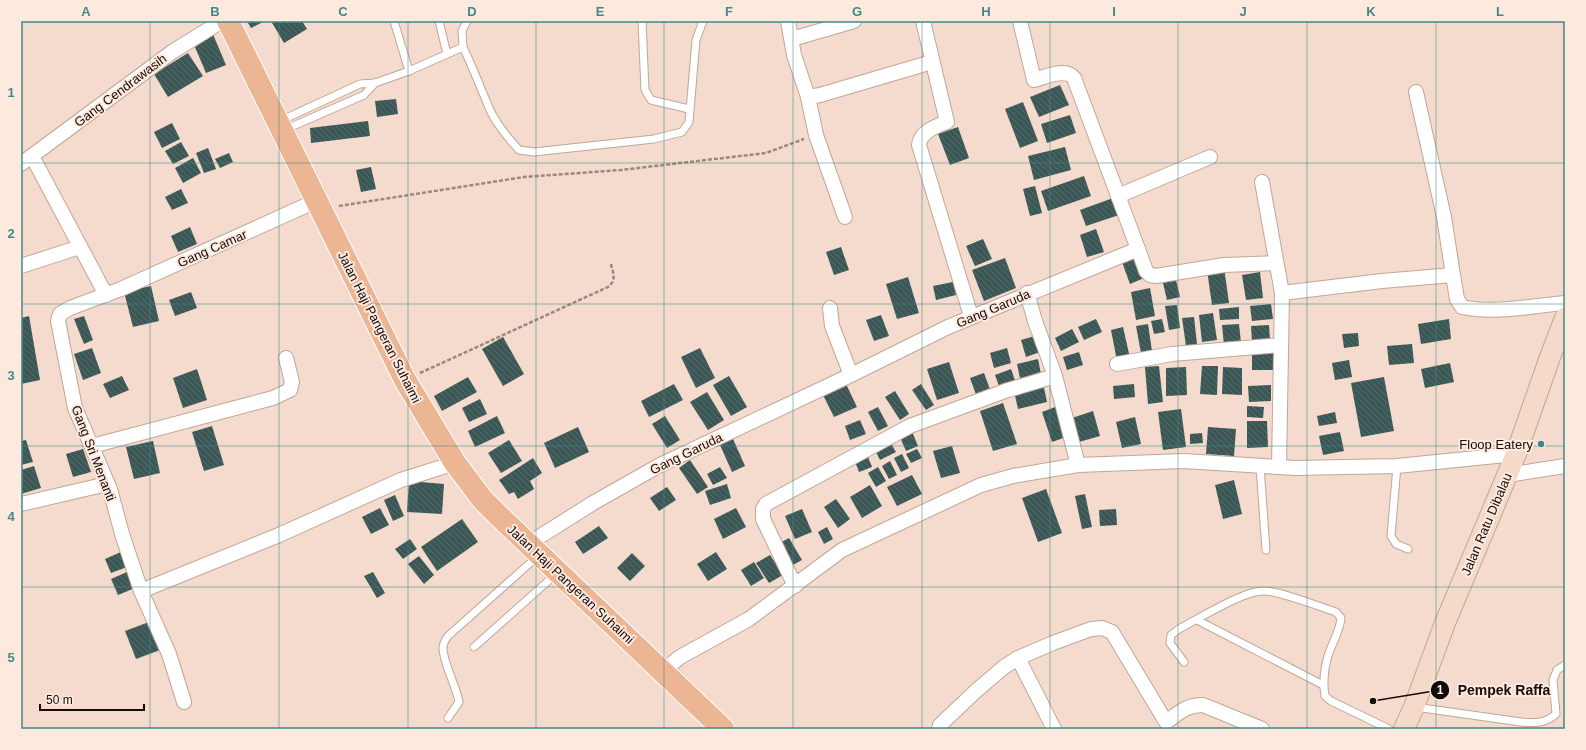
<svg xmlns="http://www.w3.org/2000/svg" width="1586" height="750" font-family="Helvetica,sans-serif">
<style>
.building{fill:url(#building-back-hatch)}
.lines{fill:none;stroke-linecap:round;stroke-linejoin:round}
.service-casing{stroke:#bfa799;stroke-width:9}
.minor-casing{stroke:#bfa799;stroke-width:16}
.secondary-casing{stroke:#bfa799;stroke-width:22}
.primary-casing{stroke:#fff;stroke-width:24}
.path{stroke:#9a887e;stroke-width:2.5;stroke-dasharray:4 2;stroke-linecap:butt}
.service{stroke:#fff;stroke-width:7}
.minor{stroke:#fff;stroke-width:14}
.secondary{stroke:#f5dac9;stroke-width:20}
.primary{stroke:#ecb593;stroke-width:22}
.grid{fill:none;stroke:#418987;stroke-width:1;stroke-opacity:0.55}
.poi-dot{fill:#418987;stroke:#fee9de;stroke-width:1.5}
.labels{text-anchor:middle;stroke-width:4;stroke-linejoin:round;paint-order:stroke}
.street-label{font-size:13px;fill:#140c08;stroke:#fee9de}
.poi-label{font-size:13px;fill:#140c08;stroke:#fee9de;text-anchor:end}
.leader{fill:none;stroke:#140c08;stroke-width:1.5}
.callout-dot{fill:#140c08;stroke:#fee9de;stroke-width:1.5}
.mark-label{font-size:12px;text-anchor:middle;font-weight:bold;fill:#fff}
.callout-label{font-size:14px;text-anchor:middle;font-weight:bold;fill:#140c08;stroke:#fee9de;stroke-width:4;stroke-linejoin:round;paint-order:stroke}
.neatline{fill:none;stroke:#418987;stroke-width:1.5}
.grid-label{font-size:13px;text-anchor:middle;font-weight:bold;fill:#418987}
</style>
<defs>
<pattern id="building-back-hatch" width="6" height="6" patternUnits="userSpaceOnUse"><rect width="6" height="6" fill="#3b5857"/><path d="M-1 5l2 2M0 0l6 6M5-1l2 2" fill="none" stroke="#546b6a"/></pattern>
</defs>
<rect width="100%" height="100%" fill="#f4dbcd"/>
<g class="building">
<path d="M247,21h18l-14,7z"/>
<path d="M271,21h31l5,8 -23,14z"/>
<path d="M212,32l14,33 -20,8 -14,-33z"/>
<path d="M188,53l15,23 -35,21 -14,-23z"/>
<path d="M1060,85l9,20 -30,12 -9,-20z"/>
<path d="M396,99l2,15 -21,3 -2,-16z"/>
<path d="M1023,102l15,39 -18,7 -15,-39z"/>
<path d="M1070,115l6,18 -29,10 -6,-19z"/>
<path d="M368,121l2,15 -59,7 -1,-15z"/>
<path d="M172,123l8,16 -18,9 -8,-16z"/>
<path d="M958,127l11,31 -19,7 -12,-31z"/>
<path d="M181,142l8,14 -16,8 -8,-13z"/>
<path d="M1065,147l6,23 -37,10 -6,-24z"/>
<path d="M208,148l8,21 -12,4 -8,-20z"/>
<path d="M229,153l4,9 -13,6 -5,-9z"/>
<path d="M193,158l8,15 -18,10 -8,-15z"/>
<path d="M371,167l5,22 -15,3 -5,-22z"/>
<path d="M1084,176l7,20 -43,15 -7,-20z"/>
<path d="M1035,186l7,27 -12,3 -7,-27z"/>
<path d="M181,189l7,14 -16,7 -7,-13z"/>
<path d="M1113,198l6,17 -33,11 -6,-16z"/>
<path d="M190,227l7,17 -19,8 -7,-16z"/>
<path d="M1096,229l8,23 -17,5 -7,-22z"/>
<path d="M983,239l9,20 -17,7 -9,-20z"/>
<path d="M841,247l8,23 -15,5 -8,-23z"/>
<path d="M1135,257l9,21 -14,6 -8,-22z"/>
<path d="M1005,258l11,30 -32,13 -12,-31z"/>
<path d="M1224,267l5,36 -17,2 -5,-35z"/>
<path d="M1260,272l3,26 -17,2 -4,-25z"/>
<path d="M908,277l11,36 -22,6 -11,-35z"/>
<path d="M1176,280l4,17 -13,3 -4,-17z"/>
<path d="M953,282l3,13 -20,5 -3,-14z"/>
<path d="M151,286l8,35 -26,6 -9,-35z"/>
<path d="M1150,288l5,28 -19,4 -5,-28z"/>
<path d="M191,292l6,16 -22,8 -6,-16z"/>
<path d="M1271,304l2,15 -21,2 -2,-15z"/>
<path d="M1177,305l3,23 -11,2 -4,-24z"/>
<path d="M1239,307v12l-19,1 -1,-11z"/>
<path d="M1213,313l4,27 -15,2 -3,-27z"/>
<path d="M881,315l8,21 -15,5 -8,-21z"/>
<path d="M29,316l11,64 -19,4v-66z"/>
<path d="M84,316l9,24 -9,4 -10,-25z"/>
<path d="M1194,317l3,27 -11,2 -4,-28z"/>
<path d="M1096,319l6,13 -18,8 -6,-13z"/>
<path d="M1162,319l3,13 -11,2 -3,-13z"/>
<path d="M1449,319l2,20 -30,5 -3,-20z"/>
<path d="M1148,324l4,27 -11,2 -5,-27z"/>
<path d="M1239,324l2,19 -17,2 -2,-20z"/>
<path d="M1269,325l1,16 -18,1 -1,-16z"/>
<path d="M1123,327l7,31 -13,3 -6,-31z"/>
<path d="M1072,329l7,13 -18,9 -6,-13z"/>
<path d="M1358,333l1,13 -15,2 -2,-14z"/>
<path d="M1038,335l5,16 -17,6 -5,-17z"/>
<path d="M503,337l21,37 -21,12 -21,-37z"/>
<path d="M1412,344l2,19 -25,2 -2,-19z"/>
<path d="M92,348l9,25 -18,7 -9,-26z"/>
<path d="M700,348l15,30 -19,10 -15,-31z"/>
<path d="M1007,348l4,15 -17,5 -4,-15z"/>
<path d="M1079,352l4,13 -16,5 -4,-13z"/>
<rect x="1252" y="352" width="25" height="18"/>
<path d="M1038,359l3,15 -21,4 -3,-14z"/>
<path d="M1349,360l3,17 -17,3 -3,-17z"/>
<path d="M949,362l10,31 -22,7 -10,-31z"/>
<path d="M1450,363l4,19 -29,6 -4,-19z"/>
<path d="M1159,366l4,36 -15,2 -3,-37z"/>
<path d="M1202,366h16l-1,29 -17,-1z"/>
<path d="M1186,367l1,28 -21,1v-28z"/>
<path d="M1223,367l19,1v27l-20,-1z"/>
<path d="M197,369l10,31 -24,8 -10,-30z"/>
<path d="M1011,369l5,14 -16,6 -5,-14z"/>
<path d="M984,373l8,22 -14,5 -8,-22z"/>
<path d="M122,376l7,14 -19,8 -7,-14z"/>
<path d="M729,376l18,31 -16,9 -18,-31z"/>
<path d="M468,377l9,15 -35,19 -8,-15z"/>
<path d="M1384,377l10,54 -33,6 -10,-54z"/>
<path d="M1043,383l4,19 -29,7 -4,-18z"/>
<path d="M674,384l9,16 -34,17 -8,-16z"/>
<path d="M846,384l11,23 -23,10 -11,-22z"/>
<path d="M921,384l13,21 -8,5 -14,-20z"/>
<path d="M1134,384l1,13 -21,2 -1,-13z"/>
<path d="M1271,385v16l-22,1 -1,-16z"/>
<path d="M895,391l14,23 -9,6 -15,-23z"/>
<path d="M707,392l17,28 -16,10 -18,-28z"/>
<path d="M480,399l7,15 -18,8 -7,-14z"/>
<path d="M1003,403l14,41 -24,7 -13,-40z"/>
<path d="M1058,406l11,30 -17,6 -10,-30z"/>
<path d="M1247,406l17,1 -1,11 -16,-1z"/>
<path d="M878,407l10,19 -10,5 -10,-19z"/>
<path d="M1181,409l5,38 -23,3 -5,-38z"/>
<path d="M1093,411l7,25 -21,6 -7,-24z"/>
<path d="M1335,412l2,11 -18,3 -2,-10z"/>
<path d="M497,416l8,17 -30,14 -7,-16z"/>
<path d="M665,416l15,24 -13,8 -15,-24z"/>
<path d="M1135,417l6,27 -19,4 -6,-26z"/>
<path d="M860,420l6,14 -16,6 -5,-14z"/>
<path d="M1247,421h20l1,26 -21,1z"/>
<path d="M212,426l12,39 -20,6 -12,-39z"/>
<path d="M578,427l11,25 -34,16 -11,-25z"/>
<path d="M1208,427l28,2 -2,27 -28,-2z"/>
<path d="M911,429l7,17 -12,5 -7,-16z"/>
<path d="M1340,432l4,19 -21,4 -4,-19z"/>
<path d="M1202,433l1,10 -13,1v-10z"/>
<path d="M733,439l12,27 -13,6 -12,-27z"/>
<path d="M26,440l7,22 -12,3v-24z"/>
<path d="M509,440l13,21 -21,12 -13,-20z"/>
<path d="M889,440l7,12 -16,8 -6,-12z"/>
<path d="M153,441l7,32 -26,6 -8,-32z"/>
<path d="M952,446l8,27 -19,5 -8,-27z"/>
<path d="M83,449l8,23 -18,5 -7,-23z"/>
<path d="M917,449l5,9 -11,5 -5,-9z"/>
<path d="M867,454l5,13 -13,5 -5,-13z"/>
<path d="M902,454l7,14 -8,4 -7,-14z"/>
<path d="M533,458l9,15 -12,8 4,8 -16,10 -4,-7 -5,2 -10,-14z"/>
<path d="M690,460l18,27 -11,7 -18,-26z"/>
<path d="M890,461l7,14 -8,4 -7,-13z"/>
<path d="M34,466l7,22 -20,6v-24z"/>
<path d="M720,467l7,11 -14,7 -6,-11z"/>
<path d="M878,467l8,14 -10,6 -8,-14z"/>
<path d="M912,475l10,19 -25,12 -10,-19z"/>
<path d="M1234,480l8,34 -19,5 -8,-34z"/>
<path d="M409,481l35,3 -2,30 -35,-2z"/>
<path d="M727,484l4,14 -21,7 -5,-14z"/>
<path d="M870,485l12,21 -20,12 -12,-21z"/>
<path d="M667,487l9,13 -17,11 -9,-13z"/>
<path d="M1046,489l16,44 -24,9 -16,-44z"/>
<path d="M1085,494l7,33 -10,2 -7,-33z"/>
<path d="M395,495l9,21 -11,5 -9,-21z"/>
<path d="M836,499l14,20 -12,9 -14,-21z"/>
<path d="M380,508l9,17 -18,9 -9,-17z"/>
<path d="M736,508l10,19 -23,12 -9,-20z"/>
<path d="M802,509l10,23 -17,7 -10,-23z"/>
<path d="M1116,509l1,16 -17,1 -1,-16z"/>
<path d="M462,519l16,23 -41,29 -16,-24z"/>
<path d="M599,526l9,12 -25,16 -8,-12z"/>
<path d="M827,527l6,12 -9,5 -6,-12z"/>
<path d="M789,538l13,22 -11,6 -13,-22z"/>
<path d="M410,539l7,10 -14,10 -8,-10z"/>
<path d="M121,552l6,15 -16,6 -6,-14z"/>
<path d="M716,552l11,17 -19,12 -11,-17z"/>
<path d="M632,553l13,13 -15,15 -13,-13z"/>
<path d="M770,555l13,20 -14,8 -13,-20z"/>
<path d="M419,556l15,19 -10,9 -16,-20z"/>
<path d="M754,562l10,16 -13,8 -10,-16z"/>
<path d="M127,572l8,16 -17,7 -7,-16z"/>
<path d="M373,572l12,21 -8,5 -13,-22z"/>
<path d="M149,622l11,28 -24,9 -11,-28z"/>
</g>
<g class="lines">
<g class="service-casing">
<g id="service">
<path d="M394,21l15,50"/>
<path d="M439,21l8,33"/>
<path d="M642,21l3,69 6,10 38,9"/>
<path d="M463,47c10,21 18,42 27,63 7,15 18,28 29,40l15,2 120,-13 28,-7 7,-10 7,-82 7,-19"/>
<path d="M280,121l80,-37 15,-1 34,-12 54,-24 -1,-16 5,-10"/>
<path d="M284,130l80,-35 11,-12"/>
<path d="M1260,466l6,84"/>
<path d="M1397,466l-6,70 5,8 12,5"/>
<path d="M1197,620l126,65"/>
<path d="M474,647l82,-73"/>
<path d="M1184,662l-14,-19 1,-8 8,-6c19,-10 64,-38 84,-38 18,0 54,15 73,21l5,6c-1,13 -9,25 -13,38 -4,13 -5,27 -3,40l6,5 58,28"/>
<path d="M1415,707l106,15c13,1 24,2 35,-8l-3,-34 4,-10 8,-5"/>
<path d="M448,718l11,-16c-3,-17 -16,-39 -16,-54 0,-5 2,-8 5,-12l90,-80"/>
</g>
</g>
<g class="minor-casing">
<g id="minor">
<path d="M788,21l6,34 14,42 8,38 29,82"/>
<path d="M923,21l24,101c-11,4 -27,10 -28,23l52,171"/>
<path d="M1020,21l14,59c11,-3 32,-13 40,-2l64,171 8,22 4,4 6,1 68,-11 52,-2"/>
<path d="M792,39l62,-18"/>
<path d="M1416,92l28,125 9,58"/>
<path d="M808,97l12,-2 112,-33"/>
<path d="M32,156l74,139"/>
<path d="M21,164l151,-112 50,-31"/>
<path d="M1262,182l20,111"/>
<path d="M1118,196l92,-39"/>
<path d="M21,266l59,-19"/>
<path d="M1027,293l8,28 20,55 23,89"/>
<path d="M830,308l2,18 19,49"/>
<path d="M1117,364l55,-10 109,-9"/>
<path d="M92,446l181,-48 17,-8 2,-8 -6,-24"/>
<path d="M1279,467l3,-174 100,-12 71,-6 4,24 5,8c33,7 69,-1 103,-4"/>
<path d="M1507,475l58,-9"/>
<path d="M21,504l86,-20"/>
<path d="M528,544l65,-41 67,-38 191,-90 97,-48 190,-78"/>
<path d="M795,586l-32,-67v-10l3,-5 144,-78 95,-35 50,-15"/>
<path d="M141,591l138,-56 122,-55 54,-17"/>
<path d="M1018,658l36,71"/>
<path d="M663,671l17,-14 69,-38 93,-69 139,-65 32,-9 65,-11 105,-4 112,7 102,-2 119,-12"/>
<path d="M184,702l-15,-48 -28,-63 -19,-57 -12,-45 -35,-81 -17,-87 2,-7 10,-6 51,-19 195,-88"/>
<path d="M939,729l1,-4 37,-35 27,-23 14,-9 35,-15 38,-14 11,-1 10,4 54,90c13,-9 20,-17 37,-17l59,24"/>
</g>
</g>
<g class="secondary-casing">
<path id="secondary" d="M1404,729l10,-22 31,-84 71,-169 34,-97 15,-39"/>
</g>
<g class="primary-casing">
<path id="primary" d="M228,21l177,359 50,83 27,36 17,17 224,213"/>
</g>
<g class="path">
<path d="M339,206l185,-29 97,-7 145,-17 38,-14"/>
<path d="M420,373l188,-86c9,-7 5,-14 3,-23"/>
</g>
<use href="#service" class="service"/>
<use href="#minor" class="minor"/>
<use href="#secondary" class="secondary"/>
<use href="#primary" class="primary"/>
</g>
<path class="grid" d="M150,21v708M279,21v708M408,21v708M536,21v708M664,21v708M793,21v708M922,21v708M1050,21v708M1178,21v708M1307,21v708M1436,21v708M21,163h1544M21,304h1544M21,446h1544M21,587h1544"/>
<circle class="poi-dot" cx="1541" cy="444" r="4"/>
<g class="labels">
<g class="street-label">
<text transform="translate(120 90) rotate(-37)" y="5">Gang Cendrawasih</text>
<text transform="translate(212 248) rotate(-24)" y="5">Gang Camar</text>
<text transform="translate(993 308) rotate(-23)" y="5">Gang Garuda</text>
<text transform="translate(380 327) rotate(63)" y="5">Jalan Haji Pangeran Suhaimi</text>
<text transform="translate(94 453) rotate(69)" y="5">Gang Sri Menanti</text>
<text transform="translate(686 453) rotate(-26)" y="5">Gang Garuda</text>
<text transform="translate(1486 524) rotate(-67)" y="5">Jalan Ratu Dibalau</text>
<text transform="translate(571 584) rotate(43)" y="5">Jalan Haji Pangeran Suhaimi</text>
</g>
<g class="poi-label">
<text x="1533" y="449">Floop Eatery</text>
</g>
</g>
<path class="leader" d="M1373 701L1440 690"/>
<g class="callout-dot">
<circle cx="1373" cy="701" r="4"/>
<circle cx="1440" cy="690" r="10"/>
</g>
<g class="mark-label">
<text x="1440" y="694">1</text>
</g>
<g class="callout-label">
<text x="1504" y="695">Pempek Raffa</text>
</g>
<rect width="1586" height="750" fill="none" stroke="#fee9de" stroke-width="44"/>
<path d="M40 704v6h104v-6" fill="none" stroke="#140c08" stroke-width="2"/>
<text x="46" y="704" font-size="12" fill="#140c08" stroke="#fee9de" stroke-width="3" paint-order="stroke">50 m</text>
<rect x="22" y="22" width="1542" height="706" class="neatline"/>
<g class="grid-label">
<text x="86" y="16">A</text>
<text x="215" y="16">B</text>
<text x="343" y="16">C</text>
<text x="472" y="16">D</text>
<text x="600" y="16">E</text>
<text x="729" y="16">F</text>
<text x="857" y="16">G</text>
<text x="986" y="16">H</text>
<text x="1114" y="16">I</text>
<text x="1243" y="16">J</text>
<text x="1371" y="16">K</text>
<text x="1500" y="16">L</text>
<text x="11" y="97">1</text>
<text x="11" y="238">2</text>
<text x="11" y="380">3</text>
<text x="11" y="521">4</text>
<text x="11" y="662">5</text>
</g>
</svg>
